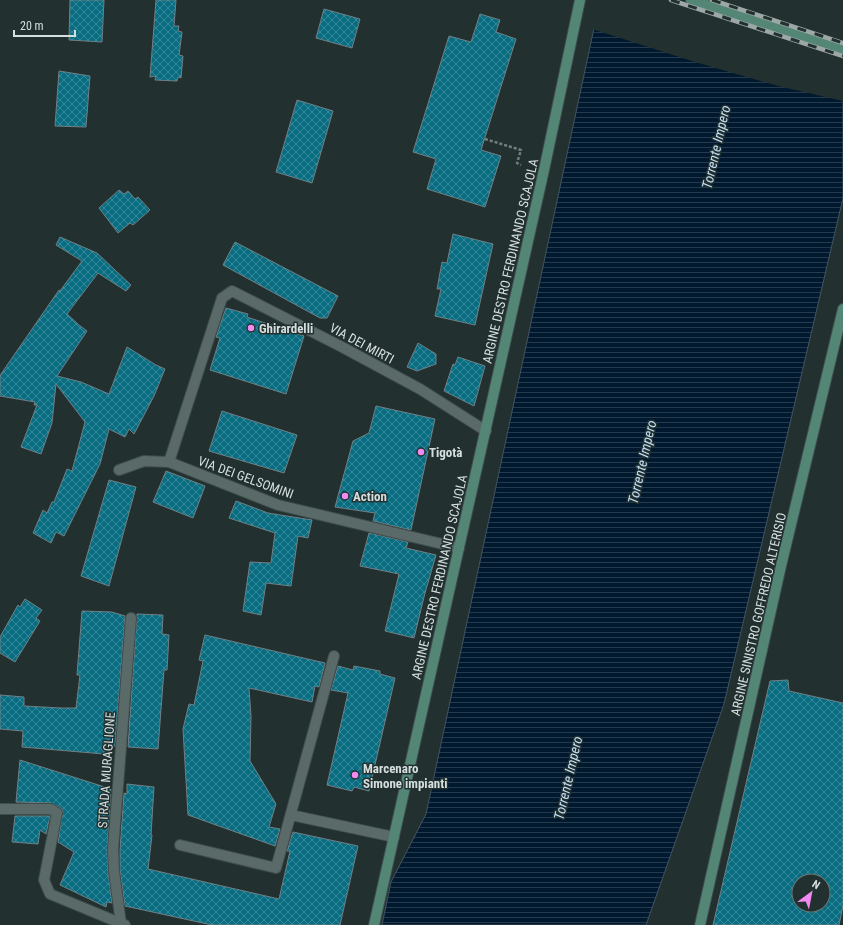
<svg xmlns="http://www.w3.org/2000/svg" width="843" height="925" font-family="'Roboto Condensed',sans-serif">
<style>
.water{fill:url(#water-rules);stroke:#415463}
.pier{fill:#223130}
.building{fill:url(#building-cross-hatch);stroke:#708085;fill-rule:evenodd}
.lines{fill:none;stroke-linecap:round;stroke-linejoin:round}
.minor-casing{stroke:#3f4c4c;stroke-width:12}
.secondary-casing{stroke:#3f4c4c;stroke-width:12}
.path{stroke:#748080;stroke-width:2.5;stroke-dasharray:3 2;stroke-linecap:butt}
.minor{stroke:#596a69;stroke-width:10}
.secondary{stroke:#548676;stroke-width:10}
.rail-casing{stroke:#9ca7a6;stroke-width:4.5}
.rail{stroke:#223130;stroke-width:3;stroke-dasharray:9;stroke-linecap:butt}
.poi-dot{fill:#f38af1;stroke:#223130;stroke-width:1.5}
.labels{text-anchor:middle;stroke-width:3;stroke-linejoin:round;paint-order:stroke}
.street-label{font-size:13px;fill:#d6dfdf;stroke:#223130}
.poi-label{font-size:13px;font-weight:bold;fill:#d6dfdf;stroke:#223130;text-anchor:start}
.water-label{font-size:14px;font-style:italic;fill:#c3dff9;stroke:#223130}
</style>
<defs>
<pattern id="water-rules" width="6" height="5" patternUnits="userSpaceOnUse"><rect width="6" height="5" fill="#01192e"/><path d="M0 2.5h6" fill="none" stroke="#253a4c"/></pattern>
<pattern id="building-cross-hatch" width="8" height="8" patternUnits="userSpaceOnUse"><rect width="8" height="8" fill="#096d82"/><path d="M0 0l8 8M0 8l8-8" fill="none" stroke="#388899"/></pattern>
</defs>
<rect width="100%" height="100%" fill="#223130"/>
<path class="water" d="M600,0h243v198l-119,506 -78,221h-264l9,-43 35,-68z"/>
<path class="pier" d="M598,0h245v101l-65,-15 -83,-24 -103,-33z"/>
<g class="building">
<path d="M70,0h34l-2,42 -33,-2z"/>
<path d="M156,0h20l-2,26h5l-1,5 4,1 -3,23 4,1 -2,22 -3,-1 -1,4 -22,-1 1,-4 -6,1z"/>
<path d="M324,9l36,10 -8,29 -36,-10z"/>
<path d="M480,14l20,6 -4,12 20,7 -35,111 20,6 -16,51 -58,-18 9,-30 -23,-7 36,-116 22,6z"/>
<path d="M59,71l31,5 -4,51 -31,-1z"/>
<path d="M297,100l36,11 -21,72 -36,-11z"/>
<path d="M119,190l5,4 4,-3 7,8 3,-2 12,13 -17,15 -3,-2 -12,10 -19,-25z"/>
<path d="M453,234l40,10 -18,81 -40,-9 6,-27h-4l5,-27 5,1z"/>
<path d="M60,237l37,16 34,32 -5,6 -28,-18 -31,41 12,11 8,6 -30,45 24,6 28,12 18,-47 29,18 9,4 -11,27 -20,38 -5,-5 -4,8 -16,-8 -9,35 -36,72 -8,-4 -5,11 -18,-10 10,-23 4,3 5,-11h2l13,-33 5,2 13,-49 -29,-38 -4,39 -11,31 -20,-7 16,-42h-3l1,-3 -35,-6v-19l1,-3 58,-84 1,1 22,-30 -26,-16z"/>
<path d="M235,242l103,54 -11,22h-7l-97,-53z"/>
<path d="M226,308l22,6 -1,3 57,19 -18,58 -76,-24 10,-32 -4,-1z"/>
<path d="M418,343l18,11v10l-19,7 -10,-4z"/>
<path d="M458,357l27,9 -11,40 -30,-15 9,-27 2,1z"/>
<path d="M376,406l59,13 -24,111 -38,-9 2,-8 -40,-6 18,-66 16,-8z"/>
<path d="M222,411l75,24 -13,38 -75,-22z"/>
<path d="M166,471l39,15 -12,32 -40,-16z"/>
<path d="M109,480l27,7 -27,99 -28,-10z"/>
<path d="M236,501l32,12 44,7 -4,18 -10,-2 -7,50 -25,-3 -5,32 -18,-4 7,-49 21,1 4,-30 -46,-15z"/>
<path d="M369,533l39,9 -2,6 30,7 -11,38 -11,45 -29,-7 14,-57 -39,-8z"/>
<path d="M25,599l17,11 -6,8 4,3 -25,41 -15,-9v-16l18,-32 2,2z"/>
<path d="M82,611l30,1 13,4 -10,130h-10l-1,8 -82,-7 1,-16 -23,-2v-34l24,2v9l37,2h15l4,-33h-3z"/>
<path d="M137,614l26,1 -1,19 7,1 -2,35h-3l-6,79 -30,-2z"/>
<path d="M205,635l120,28 -6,24 -4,-1 -3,16 -63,-14 2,29 -1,44 26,43 -7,23 11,2 -5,17 -87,-31 -5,-86 6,-25 5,1 9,-44 -4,-1z"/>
<path d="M338,666l15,4 1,-4 26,5v3l15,4 -26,113 -15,-4 -2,4 -25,-6 21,-92 -17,-3z"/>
<path d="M788,680l1,11 54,12v203l-4,19h-126l57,-244zM799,881h24v24h-24z"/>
<path d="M20,760l91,29 -4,61 1,22 4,31 -5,-1 -1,5 -46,-22 14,-33 -16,-10 5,-31 -2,-3 -10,-5 -35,-1z"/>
<path d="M127,784l27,3 -3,48h1l-4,34 131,30 11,-48h-3l6,-19 65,14 -18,79h-128l-87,-19 -5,-36v-20l4,-57 3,1z"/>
<path d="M15,816h35l-4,18 -6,-4 -2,14 -26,-2z"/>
</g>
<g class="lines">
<g class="minor-casing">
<g id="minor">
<path d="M169,462l53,-164 10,-7 110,56 78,42 66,42"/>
<path d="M119,470l25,-9 25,1 109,43 181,43"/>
<path d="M0,809h51l6,4 -13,67 6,14 75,31"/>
<path d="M291,815l103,22"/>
<path d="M180,845l96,23 58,-212"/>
<path d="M121,924l-7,-53 -1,-21 18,-232"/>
</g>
</g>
<g class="secondary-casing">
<g id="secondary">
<path d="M691,0l152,49"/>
<path d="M374,925l170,-755 36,-170"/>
<path d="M700,925l81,-359 62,-257"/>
</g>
</g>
<path class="path" d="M485,139l36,11 -4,13 4,2"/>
<use href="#minor" class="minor"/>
<use href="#secondary" class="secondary"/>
<g class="rail-casing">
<g id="rail">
<path d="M671,0l172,56"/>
<path d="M712,0l131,43"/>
</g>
</g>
<use href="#rail" class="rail"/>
</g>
<g class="poi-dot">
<circle cx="251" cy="328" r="4"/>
<circle cx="421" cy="452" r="4"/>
<circle cx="345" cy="496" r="4"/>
<circle cx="355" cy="775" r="4"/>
</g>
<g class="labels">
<g class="street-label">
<text transform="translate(510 261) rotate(-77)" y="5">ARGINE DESTRO FERDINANDO SCAJOLA</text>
<text transform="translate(362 343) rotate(28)" y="5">VIA DEI MIRTI</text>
<text transform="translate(246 477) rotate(20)" y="5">VIA DEI GELSOMINI</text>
<text transform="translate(439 577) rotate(-77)" y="5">ARGINE DESTRO FERDINANDO SCAJOLA</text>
<text transform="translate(758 614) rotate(-77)" y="5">ARGINE SINISTRO GOFFREDO ALTERISIO</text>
<text transform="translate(106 770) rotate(-86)" y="5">STRADA MURAGLIONE</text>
</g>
<g class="poi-label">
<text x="259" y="333">Ghirardelli</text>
<text x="429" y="457">Tigotà</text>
<text x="353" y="501">Action</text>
<text x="363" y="773">Marcenaro<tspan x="363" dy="15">Simone impianti</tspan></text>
</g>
<g class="water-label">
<text transform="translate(716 147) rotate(-77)" y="5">Torrente Impero</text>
<text transform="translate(642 462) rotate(-77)" y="5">Torrente Impero</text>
<text transform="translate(568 778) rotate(-77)" y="5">Torrente Impero</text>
</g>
</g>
<g transform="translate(811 893) rotate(32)"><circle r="19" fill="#223130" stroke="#6a7776"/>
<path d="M0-3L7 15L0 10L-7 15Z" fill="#f38af1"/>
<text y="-6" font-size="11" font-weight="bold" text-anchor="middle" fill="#d6dfdf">N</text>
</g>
<path d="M14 30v6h61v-6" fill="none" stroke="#d6dfdf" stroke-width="2"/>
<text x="20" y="30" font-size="12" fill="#d6dfdf" stroke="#223130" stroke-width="3" paint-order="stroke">20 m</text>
</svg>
